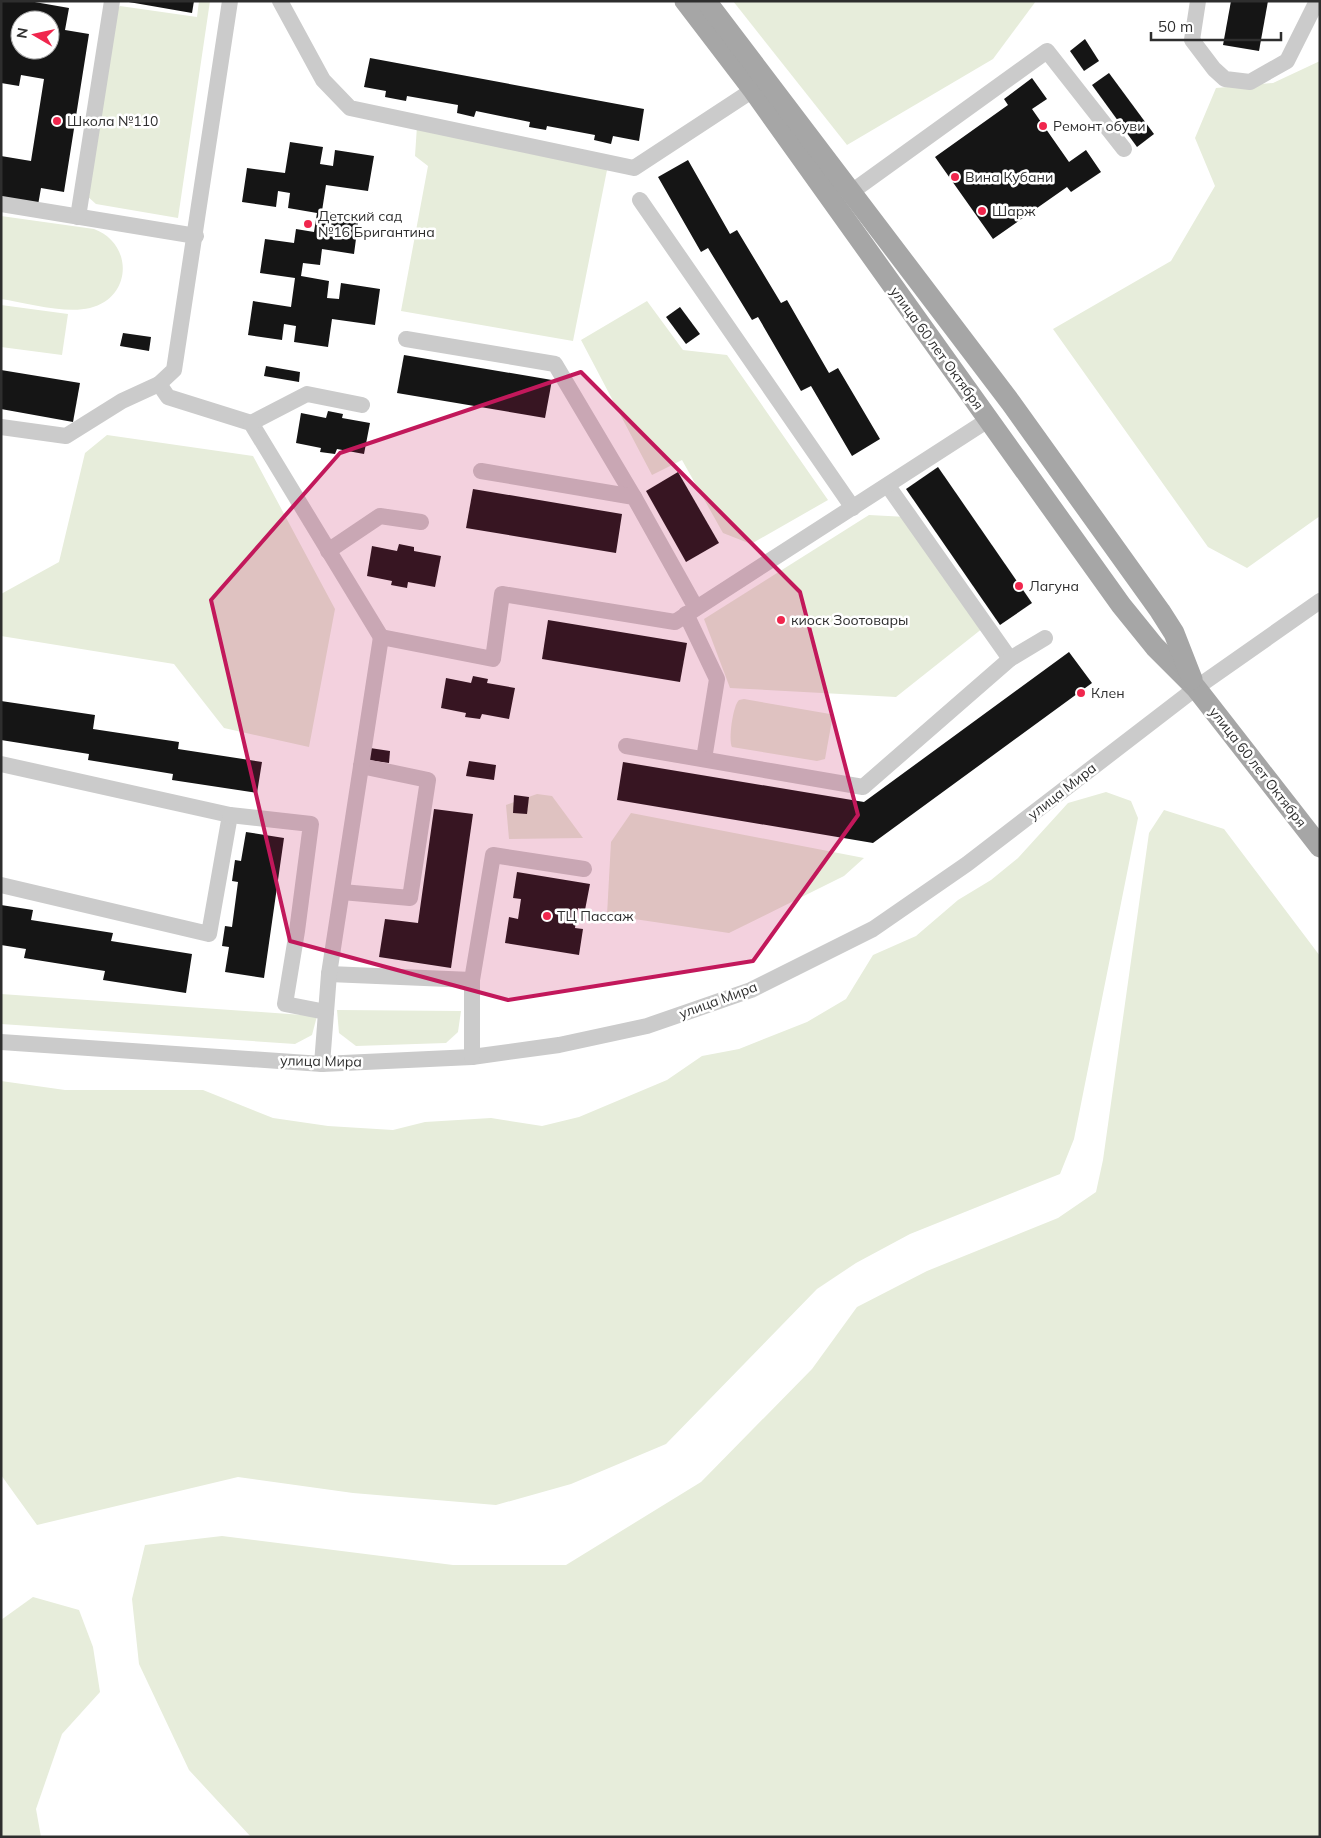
<svg xmlns="http://www.w3.org/2000/svg" width="1321" height="1838" font-family="Mulish,sans-serif">
<style>
.green{fill:#e7eddb}
.building{fill:#151515;fill-rule:evenodd}
.lines{fill:none;stroke-linecap:round;stroke-linejoin:round}
.minor{stroke:#cbcbcb;stroke-width:16}
.major{stroke:#a6a6a6;stroke-width:21}
.marked{fill:#c2185b;fill-opacity:0.2;stroke:#c2185b;stroke-width:4;stroke-linejoin:round}
.poi-dot{fill:#f0264d;stroke:#fff;stroke-width:2}
.labels{text-anchor:middle;stroke-width:5;stroke-linejoin:round;paint-order:stroke}
.poi-label{font-size:14px;fill:#2e2e2e;stroke:#fff;text-anchor:start}
.street-label{font-size:14px;fill:#2e2e2e;stroke:#fff}
</style>
<rect width="100%" height="100%" fill="#fff"/>
<g class="green">
<path d="M199,1h11l-32,217 -82,-14 -10,-9 31,-186 3,-3 77,11z"/>
<path d="M733,1h303l-43,58 -146,86z"/>
<path d="M1320,61v455l-73,52 -39,-21 -155,-218 118,-68 44,-75 -20,-48 21,-50 57,-5z"/>
<path d="M417,126l191,39 -35,176 -172,-30 27,-145 -13,-10z"/>
<path d="M1,216l93,13c40,15 38,69 -4,79 -25,6 -64,-5 -89,-9z"/>
<path d="M647,301l36,49 44,5 101,145 -77,44 -28,-11 -41,-73 -30,15 -71,-135z"/>
<path d="M1,305l67,9 -6,41 -61,-8z"/>
<path d="M107,435l146,21 82,153 -26,138 -85,-19 -50,-64 -173,-28v-42l58,-32 26,-109z"/>
<path d="M869,515l38,2 76,111 -87,69 -166,-9 -26,-69z"/>
<path d="M744,699l86,15 2,6 -7,39 -8,2 -85,-14c-4,-7 1,-42 7,-47z"/>
<path d="M1106,792l25,9 7,17 -64,321 -14,35 -150,60 -54,29 -39,26 -151,155 -95,40 -75,21 -143,-12 -115,-16 -201,48 -36,-50v-394l64,9h138l70,28 55,8 65,4 32,-8 66,-4 51,8 37,-9 88,-37 35,-24 37,-7 68,-27 39,-23 27,-44 43,-19 42,-36 33,-20 27,-22 50,-55z"/>
<path d="M537,794l15,2 31,42 -74,1 -3,-34z"/>
<path d="M1164,810l60,19 96,127v881h-1069l-62,-67 -50,-106 -7,-65 13,-54 77,-9 231,29h113l135,-83 111,-113 45,-62 70,-36 131,-53 38,-26 7,-32 46,-327z"/>
<path d="M631,813l233,45 -20,18 -115,57 -122,-18 4,-73z"/>
<path d="M1,994l316,22 -5,19 -17,9 -294,-20z"/>
<path d="M337,1010l124,1 -3,21 -12,11 -90,3 -17,-13z"/>
<path d="M33,1597l46,13 14,37 7,45 -38,42 -26,75 5,28h-40v-217z"/>
</g>
<g class="building">
<path d="M1,1h28l40,7 -4,22 24,4 -25,158 -23,-4 -3,17 -37,-6v-43l30,5 13,-82 -23,-4 -2,11 -18,-3zM20,20h30v30h-30z"/>
<path d="M123,1h71l-2,12z"/>
<path d="M1231,1h37l-9,50 -36,-6z"/>
<path d="M1085,39l14,22 -15,10 -14,-20z"/>
<path d="M370,58l274,51 -5,32 -26,-5 -2,8 -17,-4 1,-5 -48,-9 -1,4 -17,-3 1,-5 -54,-11 -2,6 -17,-4 1,-8 -51,-9 -1,5 -21,-4 1,-6 -22,-4z"/>
<path d="M1109,73l45,61 -17,13 -45,-62z"/>
<path d="M1032,78l15,21 -15,10 37,53 17,-12 15,22 -30,20 -4,-5 -74,52 -58,-82 73,-52 -4,-6z"/>
<path d="M290,142l33,5 -3,17 13,2 2,-16 39,6 -6,35 -42,-6 -4,26 37,5 -5,38 -32,-5 -2,16 -17,-2 -2,13 28,5 -2,17 12,1 2,-16 39,6 -5,36 -43,-6 -4,28 -34,-5 2,-16 -12,-2 -2,16 -34,-5 5,-34 38,6 4,-29 -35,-5 5,-34 29,4 2,-14 18,3 3,-19 -29,-5 2,-15 -12,-2 -2,16 -34,-5 5,-34 38,5z"/>
<path d="M688,160l42,74 7,-4 44,73 6,-3 42,73 9,-5 42,71 -28,17 -41,-70 -10,5 -43,-74 -6,3 -44,-72 -7,4 -43,-75z"/>
<path d="M680,307l20,27 -14,10 -20,-27z"/>
<path d="M123,333l28,4 -2,14 -29,-5z"/>
<path d="M404,355l148,25 -7,38 -148,-25z"/>
<path d="M266,366l34,6 -1,10 -35,-6z"/>
<path d="M1,370l79,13 -7,39 -72,-13z"/>
<path d="M328,411l15,3 -1,4 28,5 -6,31 -27,-5 -2,5 -15,-2 1,-4 -25,-5 5,-30 25,5z"/>
<path d="M938,467l94,136 -32,22 -94,-136z"/>
<path d="M678,472l41,71 -33,19 -40,-71z"/>
<path d="M473,489l149,25 -6,39 -150,-25z"/>
<path d="M399,544l15,3v4l27,5 -6,31 -27,-5 -1,6 -16,-3 1,-4 -25,-5 5,-30 25,5z"/>
<path d="M548,620l139,23 -7,39 -138,-23z"/>
<path d="M1069,652l23,31 -219,160 -256,-43 6,-38 241,40z"/>
<path d="M473,676l15,3 -1,4 28,5 -6,31 -27,-5 -2,5 -15,-2 1,-4 -25,-5 5,-30 25,5z"/>
<path d="M1,701l94,14 -2,14 86,13 -1,7 84,13 -5,31 -85,-13 1,-6 -85,-14 1,-6 -88,-14z"/>
<path d="M370,748l20,3 -1,12 -21,-3z"/>
<path d="M469,761l27,4 -2,15 -28,-4z"/>
<path d="M514,795l15,2 -2,17 -14,-1z"/>
<path d="M434,809l39,5 -22,154 -72,-11 6,-38 33,4z"/>
<path d="M246,832l38,6 -20,140 -39,-6 4,-25 -7,-1 3,-20 7,1 6,-45 -6,-1 3,-21 6,1z"/>
<path d="M517,872l73,12 -5,26 -7,-2 -3,20 8,1 -4,26 -74,-12 4,-26 9,2 3,-20 -8,-1z"/>
<path d="M1,905l32,5 -2,10 82,13 -2,8 81,13 -6,39 -83,-13 2,-9 -81,-13 2,-9 -25,-4z"/>
</g>
<g class="lines">
<g class="minor">
<path d="M280,1l43,79 27,28 284,60 119,-78"/>
<path d="M1198,1l-6,39 22,29 11,10 25,3 37,-21 30,-60"/>
<path d="M850,193l197,-142 77,98"/>
<path d="M640,200l213,308"/>
<path d="M1,204l195,32"/>
<path d="M78,217l34,-216"/>
<path d="M406,339l149,25 79,133"/>
<path d="M159,384l9,13 83,26 130,214"/>
<path d="M251,423l56,-29 55,11"/>
<path d="M1,427l65,9 56,-35 37,-17 15,-14 56,-369"/>
<path d="M481,471l153,26 62,111"/>
<path d="M888,486l122,173"/>
<path d="M328,551l52,-35 41,6"/>
<path d="M686,614l31,65 -13,80"/>
<path d="M626,746l237,41 147,-128 35,-21"/>
<path d="M1,764l229,51 -21,119 -208,-49"/>
<path d="M230,815l81,9 -14,107 -12,73 41,8"/>
<path d="M342,892l68,6 18,-118 -67,-14"/>
<path d="M329,974l143,6"/>
<path d="M1,1042l321,22 150,-7 87,-12 88,-19 104,-36 122,-61 94,-65 229,-176 124,-87"/>
<path d="M472,1057v-77l21,-125 91,14"/>
<path d="M322,1064l7,-90 52,-337 112,22 9,-65 173,28 313,-202"/>
</g>
<g class="major">
<path d="M685,1l68,89 368,515 34,42 41,41 124,159"/>
<path d="M706,1l305,402 149,208 14,22 18,46"/>
</g>
</g>
<path class="marked" d="M581,372l219,220 58,223 -105,146 -245,39 -218,-59 -79,-341 129,-147z"/>
<g class="poi-dot">
<circle cx="57" cy="121" r="5"/>
<circle cx="1043" cy="126" r="5"/>
<circle cx="955" cy="177" r="5"/>
<circle cx="982" cy="211" r="5"/>
<circle cx="308" cy="224" r="5"/>
<circle cx="1019" cy="586" r="5"/>
<circle cx="781" cy="620" r="5"/>
<circle cx="1081" cy="693" r="5"/>
<circle cx="547" cy="916" r="5"/>
</g>
<g class="labels">
<g class="poi-label">
<text x="67" y="126">Школа №110</text>
<text x="1053" y="131">Ремонт обуви</text>
<text x="965" y="182">Вина Кубани</text>
<text x="992" y="216">Шарж</text>
<text x="318" y="221">Детский сад<tspan x="318" dy="16">№16 Бригантина</tspan></text>
<text x="1029" y="591">Лагуна</text>
<text x="791" y="625">киоск Зоотовары</text>
<text x="1091" y="698">Клен</text>
<text x="557" y="921">ТЦ Пассаж</text>
</g>
<g class="street-label">
<text transform="translate(937 348) rotate(54)" y="5">улица 60 лет Октября</text>
<text transform="translate(1258 767) rotate(52)" y="5">улица 60 лет Октября</text>
<text transform="translate(1062 791) rotate(-38)" y="5">улица Мира</text>
<text transform="translate(718 1000) rotate(-20)" y="5">улица Мира</text>
<text transform="translate(321 1061) rotate(1)" y="5">улица Мира</text>
</g>
</g>
<rect width="1321" height="1838" fill="none" stroke="#2e2e2e" stroke-width="5"/>
<g transform="translate(35 35) rotate(279)"><circle r="24" fill="#ffffff" stroke="#ababab"/>
<path d="M0-4L9 19L0 12L-9 19Z" fill="#f0264d"/>
<text y="-8" font-size="14" font-weight="bold" text-anchor="middle" fill="#2e2e2e">N</text>
</g>
<path d="M1151 32v8h130v-8" fill="none" stroke="#2e2e2e" stroke-width="2.5"/>
<text x="1158" y="32" font-size="15" fill="#2e2e2e" stroke="#ffffff" stroke-width="4" paint-order="stroke">50 m</text>
</svg>
